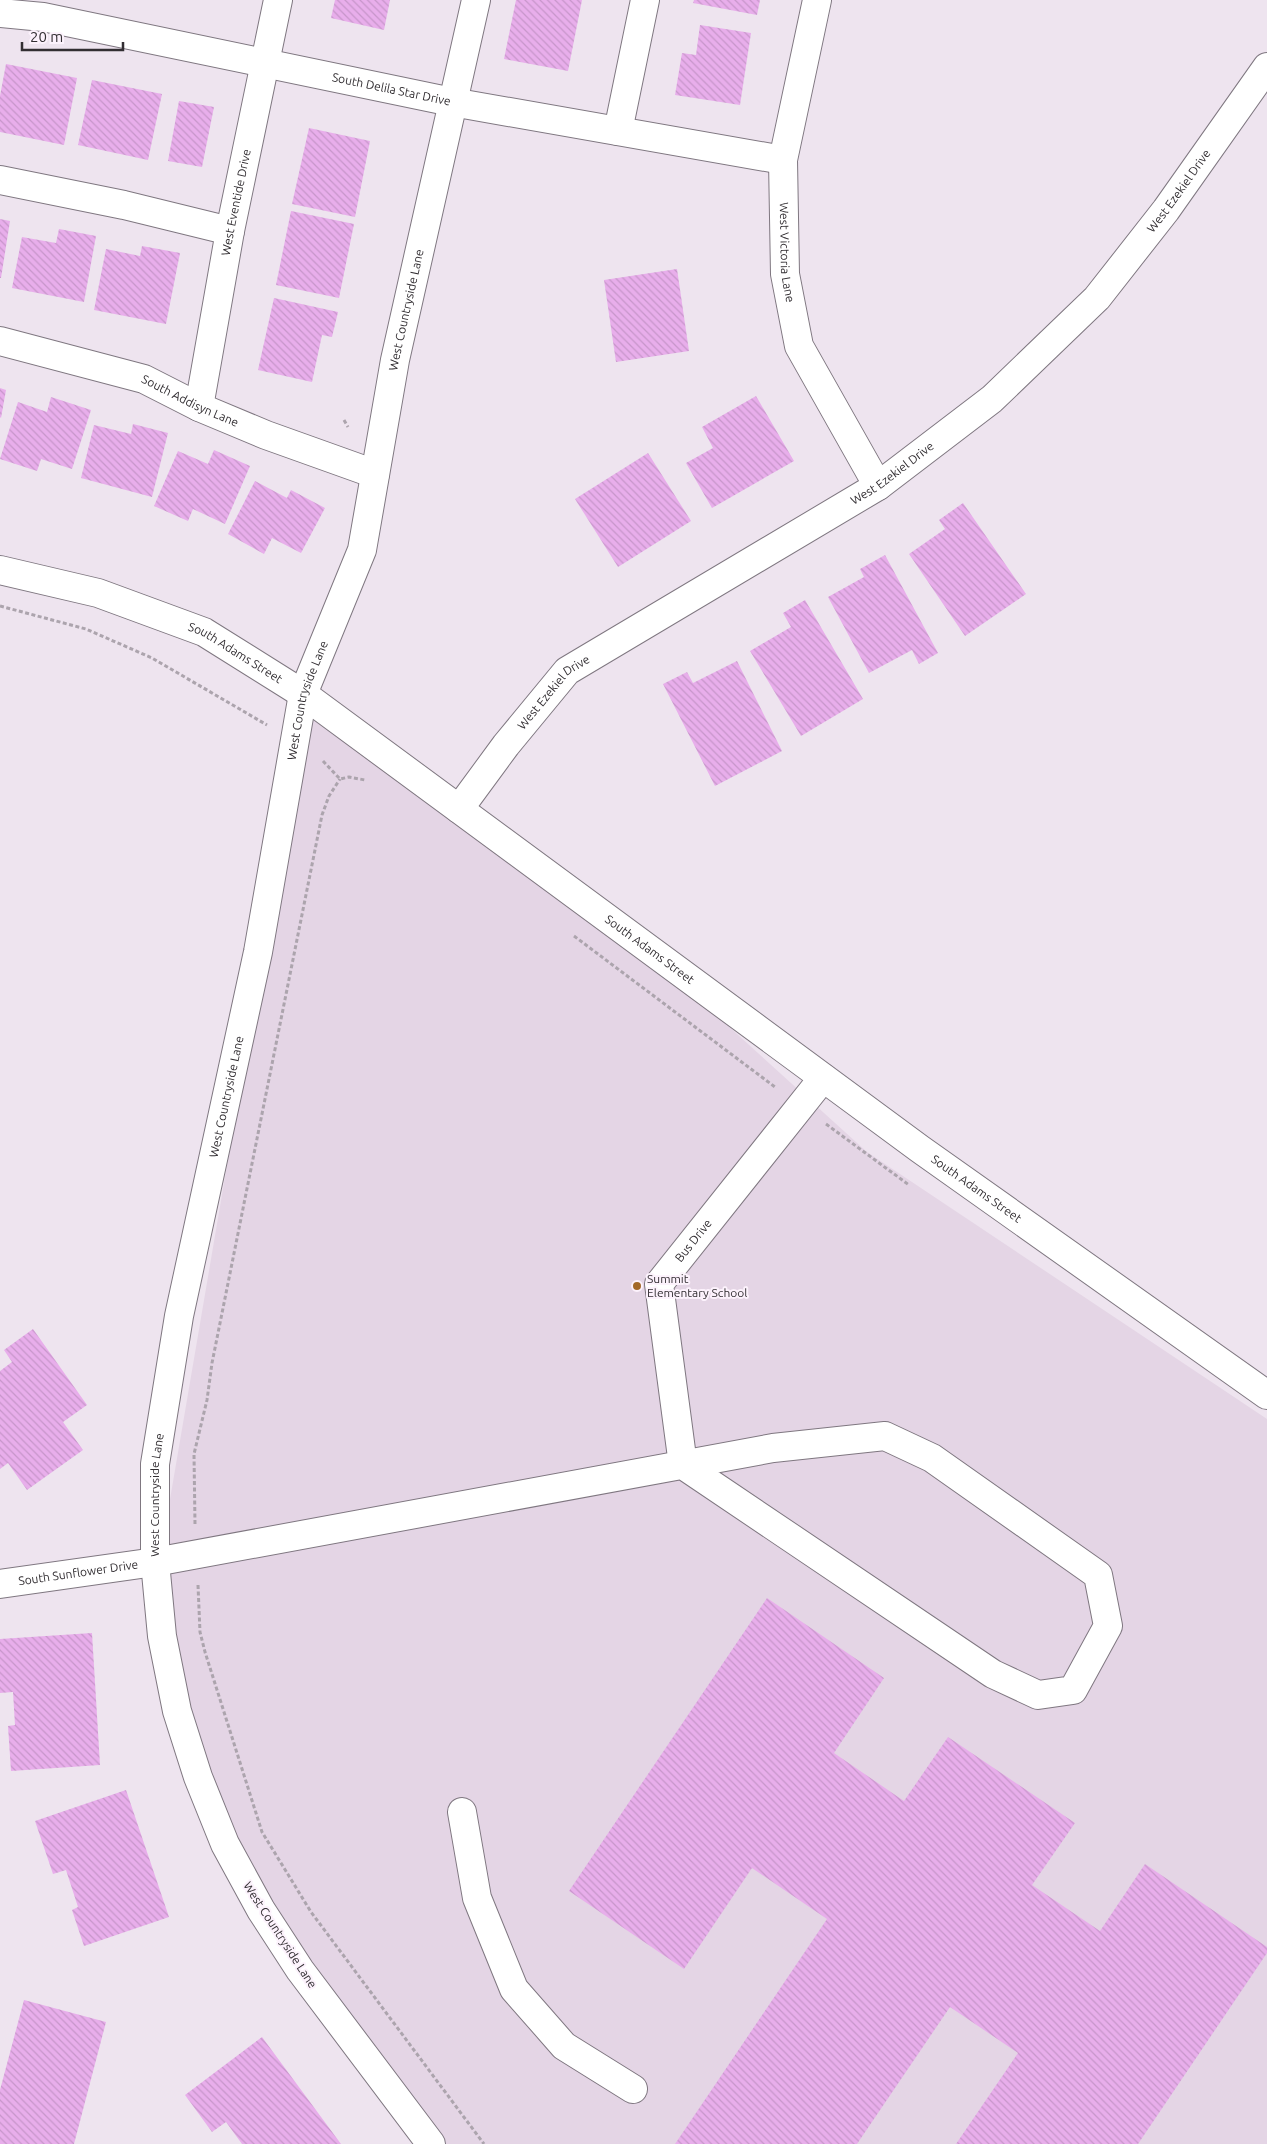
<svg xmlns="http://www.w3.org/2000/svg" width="1267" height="2144" font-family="Ubuntu,sans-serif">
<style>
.built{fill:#e4d5e5}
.building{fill:url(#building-back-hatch)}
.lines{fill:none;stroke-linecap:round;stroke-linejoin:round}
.minor-casing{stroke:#7f7780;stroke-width:30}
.path{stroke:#aca4ad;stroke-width:3;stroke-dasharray:4 2.5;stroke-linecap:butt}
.minor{stroke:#fff;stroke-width:28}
.poi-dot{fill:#a36928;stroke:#fcf2fc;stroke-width:2}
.labels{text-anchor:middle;stroke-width:4;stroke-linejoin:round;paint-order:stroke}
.street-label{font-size:12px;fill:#322e32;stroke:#fcf2fc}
.poi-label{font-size:12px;fill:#322e32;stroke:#fcf2fc;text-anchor:start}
</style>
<defs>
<pattern id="building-back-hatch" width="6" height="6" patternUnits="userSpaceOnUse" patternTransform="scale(1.25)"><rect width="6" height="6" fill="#e8aeeb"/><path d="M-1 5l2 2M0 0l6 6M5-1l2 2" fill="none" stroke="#c796ca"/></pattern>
</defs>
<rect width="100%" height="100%" fill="#eee4ef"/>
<path class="built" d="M309,685l309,241 249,226 400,267v725h-830l-224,-293 -53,-293z"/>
<g class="building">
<path d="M335,0h55l-6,30 -53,-12z"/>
<path d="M516,0h66l-14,71 -64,-12z"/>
<path d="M694,0h66l-3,15 -64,-12z"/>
<path d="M700,25l51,8 -11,72 -65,-10 7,-42 14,2z"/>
<path d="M6,64l71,14 -13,67 -64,-13v-36z"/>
<path d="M92,80l70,14 -14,66 -70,-15z"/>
<path d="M179,101l35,6 -12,60 -34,-6z"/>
<path d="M309,128l61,13 -15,76 -63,-13z"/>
<path d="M291,211l63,13 -15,74 -63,-13z"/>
<path d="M0,219l10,2 -9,57h-1z"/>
<path d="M59,229l37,7 -12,66 -72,-14 10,-51 34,6z"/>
<path d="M142,246l38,7 -14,71 -72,-14 12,-61 34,7z"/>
<path d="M677,269l12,82 -73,11 -12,-82z"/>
<path d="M274,298l64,14 -6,25 -10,-2 -10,47 -54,-12z"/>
<path d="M0,388l6,2 -5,28 -1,-1z"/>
<path d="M756,396l38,65 -82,47 -26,-45 27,-15 -11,-21z"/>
<path d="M51,397l40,13 -19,59 -31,-10 -4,12 -37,-12 18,-57 29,10z"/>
<path d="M133,424l35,9 -16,64 -71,-19 13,-53 37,9z"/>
<path d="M214,450l36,16 -25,58 -32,-15 -5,12 -34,-15 24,-55 30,13z"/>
<path d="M648,453l43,68 -73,46 -43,-68z"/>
<path d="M255,481l32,17 4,-8 34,18 -24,45 -29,-15 -8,16 -36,-20z"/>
<path d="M963,503l63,91 -61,42 -56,-82 36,-25 -6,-9z"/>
<path d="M885,555l53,98 -19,11 -7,-14 -43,23 -41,-76 36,-20 -4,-8z"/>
<path d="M805,600l58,99 -62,37 -51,-85 41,-24 -8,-14z"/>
<path d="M737,661l45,90 -67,35 -52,-102 24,-12 6,11z"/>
<path d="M33,1329l54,76 -24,17 20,28 -56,40 -19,-27 -8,6v-98l12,-9 -8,-12z"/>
<path d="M767,1598l117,80 -50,75 70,48 44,-64 127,86 -43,62 68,46 45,-67 122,83v6l-129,191h-182l62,-91 -68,-46 -93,137h-182l152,-225 -75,-51 -68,101 -115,-78z"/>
<path d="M92,1633l8,132 -89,6 -3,-45 7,-1 -2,-33 -13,1v-54z"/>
<path d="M126,1790l43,127 -85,29 -12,-36 6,-3 -12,-37 -13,4 -18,-53z"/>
<path d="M24,2000l82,22 -32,122h-74v-54z"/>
<path d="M262,2037l79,107h-99l-16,-22 -14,10 -27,-37z"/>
</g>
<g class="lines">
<g class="minor-casing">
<g id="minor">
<path id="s1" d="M817,0l-34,160 2,114 14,72 79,140"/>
<path id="s2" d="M0,13l43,4 409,85 331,58"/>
<path d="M618,131l27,-131"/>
<path d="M0,180l124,25 106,26"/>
<path id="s3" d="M0,341l144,38 55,28 67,28 109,39"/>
<path id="s4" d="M199,407l31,-176 48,-231"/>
<path id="s5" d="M0,570l98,23 106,39 99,62 617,455 347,246"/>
<path id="s6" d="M459,809l47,-64 61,-74 311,-185 114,-87 105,-101 69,-88 101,-143"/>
<path id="s7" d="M683,1465l-24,-181 164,-206"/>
<path id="s8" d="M0,1584l155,-22 618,-114 112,-12 47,22 166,117 10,51 -35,64 -35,5 -45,-21 -310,-209"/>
<path d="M462,1812l15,86 37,91 50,57 69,43"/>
<path id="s9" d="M431,2144l-131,-174 -39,-60 -36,-66 -27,-67 -21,-66 -15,-75 -7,-74v-98l24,-148 79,-364 45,-258 59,-144 33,-190 81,-360"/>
</g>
</g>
<g class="path">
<path d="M344,420l4,7"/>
<path d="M0,606l86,23 66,29 115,67"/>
<path d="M323,761l17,18 9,-2 16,3"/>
<path d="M574,936l201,151"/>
<path d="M826,1124l83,61"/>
<path d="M195,1524l-1,-70 13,-54 5,-37 110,-548 7,-19 11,-17"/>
<path d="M198,1585l2,47 5,20 57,180 49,80 173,232"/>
</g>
<use href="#minor" class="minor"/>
</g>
<circle class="poi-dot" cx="637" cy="1286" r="5"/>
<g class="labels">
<g class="street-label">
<text dy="4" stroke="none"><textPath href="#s2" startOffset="399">South Delila Star Drive</textPath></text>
<text dy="4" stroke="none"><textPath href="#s6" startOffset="961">West Ezekiel Drive</textPath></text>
<text dy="4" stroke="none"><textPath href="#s4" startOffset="208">West Eventide Drive</textPath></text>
<text dy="4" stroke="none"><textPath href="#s1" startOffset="256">West Victoria Lane</textPath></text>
<text dy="4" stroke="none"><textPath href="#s9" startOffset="1939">West Countryside Lane</textPath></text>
<text dy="4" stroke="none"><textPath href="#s3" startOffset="200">South Addisyn Lane</textPath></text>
<text dy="4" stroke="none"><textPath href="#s6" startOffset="556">West Ezekiel Drive</textPath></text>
<text dy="4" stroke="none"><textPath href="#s5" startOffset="251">South Adams Street</textPath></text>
<text dy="4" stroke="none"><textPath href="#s6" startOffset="151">West Ezekiel Drive</textPath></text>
<text dy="4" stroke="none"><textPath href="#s9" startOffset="1534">West Countryside Lane</textPath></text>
<text dy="4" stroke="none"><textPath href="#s5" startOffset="761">South Adams Street</textPath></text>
<text dy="4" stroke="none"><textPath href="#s9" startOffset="1129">West Countryside Lane</textPath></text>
<text dy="4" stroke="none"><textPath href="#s5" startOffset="1166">South Adams Street</textPath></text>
<text dy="4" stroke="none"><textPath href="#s7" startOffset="238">Bus Drive</textPath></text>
<text dy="4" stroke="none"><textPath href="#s9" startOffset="724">West Countryside Lane</textPath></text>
<text dy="4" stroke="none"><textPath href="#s8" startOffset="79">South Sunflower Drive</textPath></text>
<text transform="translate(280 1935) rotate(57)" y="4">West Countryside Lane</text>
</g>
<g class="poi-label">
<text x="647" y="1283">Summit<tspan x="647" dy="14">Elementary School</tspan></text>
</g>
</g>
<path d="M22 42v8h101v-8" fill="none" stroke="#322e32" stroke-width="2.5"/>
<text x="30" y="42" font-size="15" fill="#322e32" stroke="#fcf2fc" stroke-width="4" paint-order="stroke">20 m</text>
</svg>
